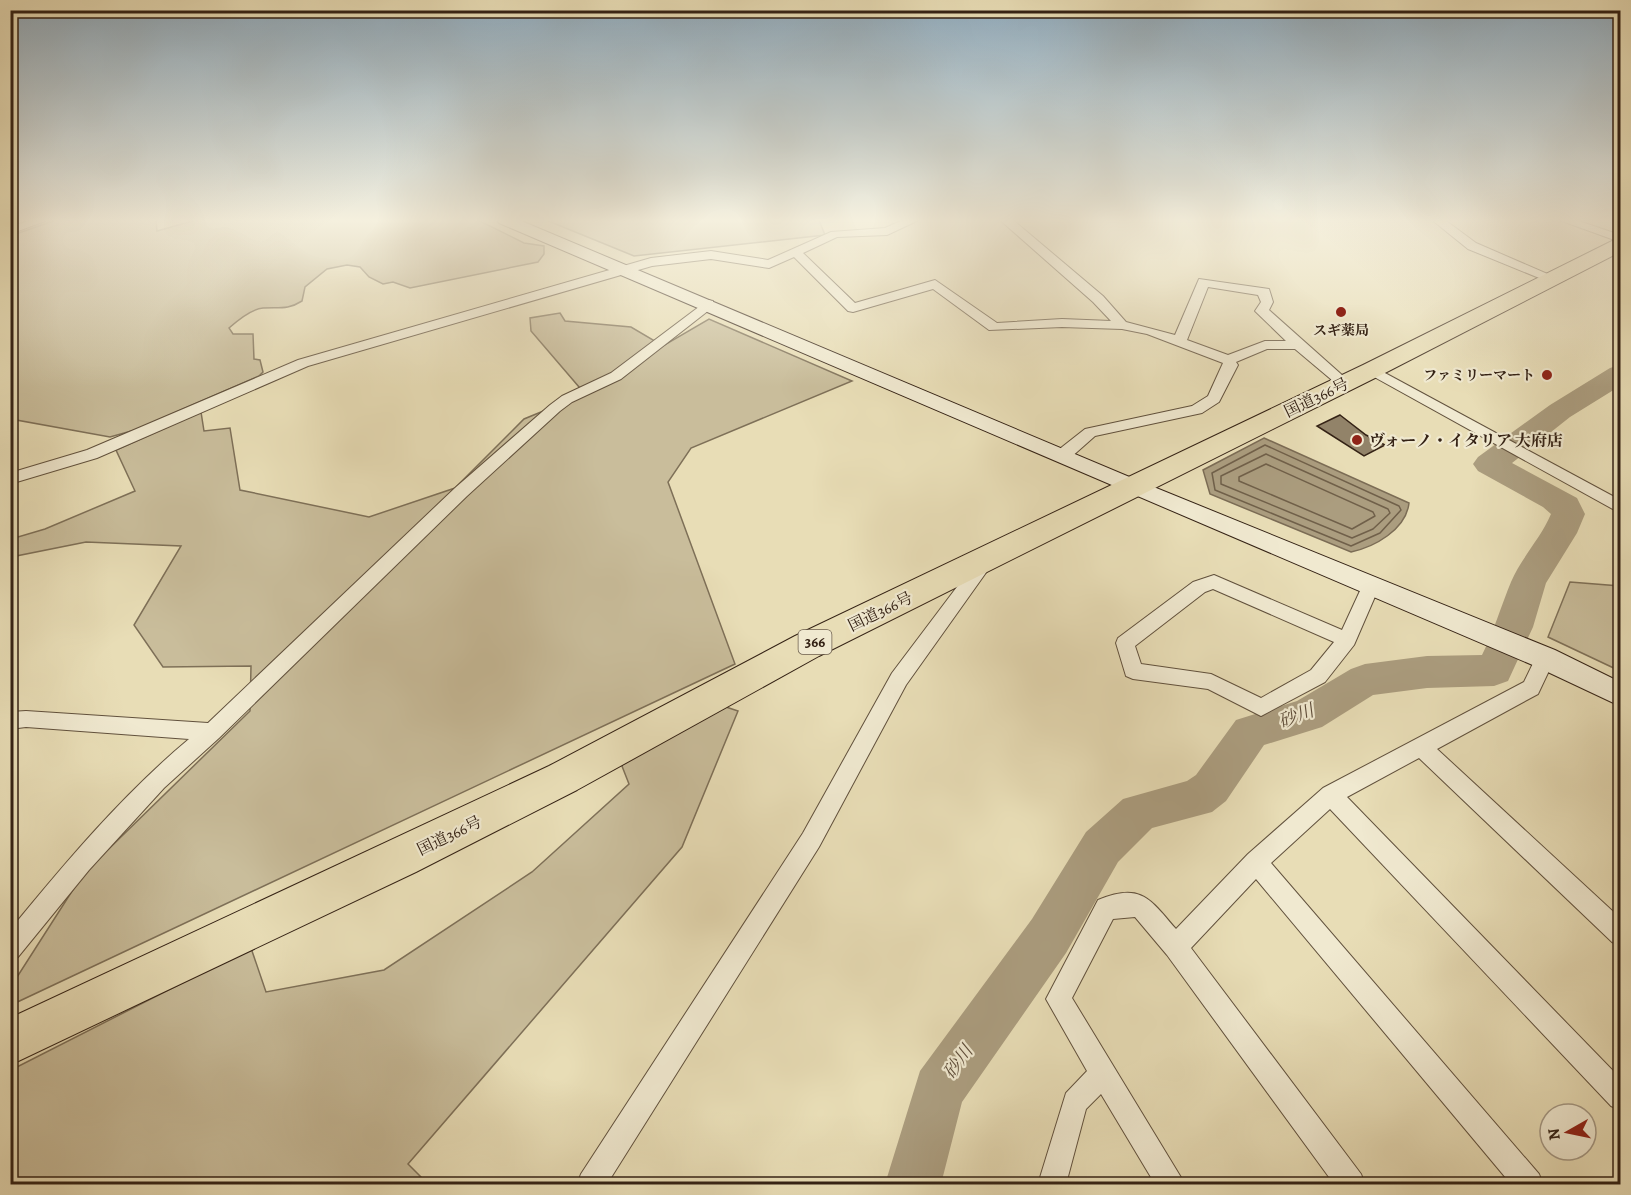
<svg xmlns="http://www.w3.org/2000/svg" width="1631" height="1195" font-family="Alegreya,'Noto Serif JP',serif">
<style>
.green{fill:#c9bd9b;stroke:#7e7058;stroke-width:1.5}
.water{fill:#ab9d7f;stroke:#7b6c55;stroke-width:1.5}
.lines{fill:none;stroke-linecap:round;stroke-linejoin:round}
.shore{stroke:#70604a;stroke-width:1.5}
.river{fill:#ab9d7f;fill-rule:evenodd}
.building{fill:#928369;stroke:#342215;stroke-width:1.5}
.street-casing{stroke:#61513d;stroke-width:2}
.secondary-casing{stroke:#342215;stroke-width:2}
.highway-casing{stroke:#342215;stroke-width:2}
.street{fill:#f0e9d0;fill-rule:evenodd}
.secondary{fill:#f0e9d0;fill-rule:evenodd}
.highway{fill:#e8ddb6;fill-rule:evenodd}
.poi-dot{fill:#8f2418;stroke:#f0e9d0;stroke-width:2}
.labels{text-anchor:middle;stroke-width:4.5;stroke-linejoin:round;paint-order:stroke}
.far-poi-label{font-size:14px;font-weight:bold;fill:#342215;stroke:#f0e9d0}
.shield{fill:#f0e9d0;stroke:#6c5e4d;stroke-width:1.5}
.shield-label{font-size:15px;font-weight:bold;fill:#342215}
.street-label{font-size:16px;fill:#342215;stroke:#f0e9d0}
.poi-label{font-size:16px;font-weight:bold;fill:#342215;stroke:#f0e9d0;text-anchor:start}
.water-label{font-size:18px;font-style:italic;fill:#5e4d3a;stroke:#f0e9d0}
</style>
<rect width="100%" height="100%" fill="#e8ddb6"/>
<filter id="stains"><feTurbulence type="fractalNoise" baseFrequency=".00333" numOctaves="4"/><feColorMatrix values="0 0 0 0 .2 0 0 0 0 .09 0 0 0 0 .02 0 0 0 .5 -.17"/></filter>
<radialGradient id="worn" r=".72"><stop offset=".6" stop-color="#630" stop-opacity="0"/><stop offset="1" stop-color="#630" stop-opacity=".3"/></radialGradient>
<g class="green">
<path d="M56,220h100l1,11 39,-11h282l46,23 20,3v8l-6,8 -128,26 -17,-6 -10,2 -14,-7 -9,-10 -13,-2 -20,4 -22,18 -3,14c-14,9 -23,6 -39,7 -12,1 -25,12 -34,20l4,6h20l1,25 6,1 3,12 -4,4 -124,54 -25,7 -99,-18 -1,-183z"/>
<path d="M546,220h273l6,15 -191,21z"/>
<path d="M560,313l5,8 66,6 32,19 46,-27 143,62 -161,67 -23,34 67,182 -724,341 -1,-17 73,-114 167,-163 1,-45 -88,1 -29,-42 47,-79 -95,-4 -75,15v-18l34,-10 90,-38 -19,-41 85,-38 3,19 26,-3 10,62 129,27 86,-29 69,-69 61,-25 -54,-63 -1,-13z"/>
<path d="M1570,582l50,4v85l-72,-34z"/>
<path d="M726,707l12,4 -56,136 -274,317 20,20h-417v-114l240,-122 15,44 118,-22 148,-98 97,-88 -9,-23z"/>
</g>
<path class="water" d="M1264,438l145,65c-3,27 -35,44 -58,49l-141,-58 -7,-24z"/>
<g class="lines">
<g class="shore">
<path d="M1265,445l134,61 2,4 -21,23 -29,13 -136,-56 -3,-17z"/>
<path d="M1266,454l122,55 2,4 -17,16 -21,9 -131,-54v-8z"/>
<path d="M1266,464l107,48 2,4 -23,13 -113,-48v-4z"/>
</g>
<path class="river" d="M1620,365v21l-50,31 -58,46 65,35 8,16 -8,19 -31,50 -13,44 -25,54 -14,5 -67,2 -54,7 -51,32 -58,18 -38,56 -14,11 -60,16 -34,34 -52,91 -104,149 -21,82h-56l35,-113 112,-152 54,-87 37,-33 64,-18 9,-6 40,-55 61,-19 54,-32 14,-5 62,-8 55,-1c12,-24 19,-49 29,-73 10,-24 30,-44 40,-68l-8,-7 -65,-36 -5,-7 5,-7 72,-52 60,-37z"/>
</g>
<path class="building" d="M1340,415l26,20 19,10 -21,11 -47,-30z"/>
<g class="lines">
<g class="street-casing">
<g id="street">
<path d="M31,220h17l-38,14v-7z"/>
<path d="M903,220h16l-32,15 -50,2 -34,16 52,50 80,-23 62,43 65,-4 49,2 -18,-19 -93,-82h13l90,76 23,26 49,13 24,-56 70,10 4,13 -4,8 82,73 -7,4 -5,-1 -44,-37h-28l-31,13 2,3 -19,37 -17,11 -107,23 -26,23 -6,1 -8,-5 2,-4 28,-22 107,-23 16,-10 15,-33 -76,-29 -25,-5 -60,-2 -73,3 -56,-41 -80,23 -5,-1 -54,-54 -25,11 -58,-9 -59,7 -344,100 -211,92 -87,26v-11l77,-23 211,-90 353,-102 60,-7 57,9 63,-28 54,-4zM1208,287l50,8 3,7 -6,9 31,30h-21l-37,14 -41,-15z"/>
<path d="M1432,220h13l31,23 83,36 -2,3h-8l-81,-33z"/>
<path d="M1559,220h17l44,15v7z"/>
<path d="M708,300l5,1v6l-92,72 -49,23 -12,9 -93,85 -248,242 -55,50 -75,82 -71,87 -8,4v-31c56,-68 112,-135 179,-191l-163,-12 -16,2v-17l16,-1 182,12 247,-235 95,-83 12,-9 49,-23z"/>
<path d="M1372,366l248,134v13l-253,-140 -2,-3z"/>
<path d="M984,557l6,2 3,4 -3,4 -84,118 -87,162 -212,337h-30l4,-10 222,-341 89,-160 86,-114z"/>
<path d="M1214,575l128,55 23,-50h12l3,5 -26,60 -29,37 -64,34 -53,-27 -75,-10 -7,-3 -10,-33 2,-5 75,-56zM1213,589l121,53 -23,28 -50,28 -50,-24 -70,-10 -6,-18 70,-54z"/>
<path d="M1545,650l7,3 3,5 -17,36 -101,55 183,169v28l-8,-4 -193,-184 -72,39 273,281v32l-9,-4 -281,-297 -59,54 268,311 4,10h-32l-255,-305 -65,69 170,226 4,10h-31l-167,-229 -32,-38 -22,2 -41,79 113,186h-30l-54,-90 -15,15 -20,75h-28l28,-91 21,-22 -41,-72 52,-99c43,-18 52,-1 78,29l72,-75 75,-66 201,-106 14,-29z"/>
</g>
</g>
<g class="secondary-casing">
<path id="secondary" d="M497,220h22l620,261 416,169 65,32v24l-85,-40 -1036,-443z"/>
</g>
<g class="highway-casing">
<path id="highway" d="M1620,237v15l-239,123 -562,281 -242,134 -161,82 -406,193v-47l539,-252 246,-130 568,-271z"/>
</g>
<use href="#street" class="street"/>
<use href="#secondary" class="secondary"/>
<use href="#highway" class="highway"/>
</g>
<linearGradient id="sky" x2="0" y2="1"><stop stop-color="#8fabbe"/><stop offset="0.57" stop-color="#f5f0de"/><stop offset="1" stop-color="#f5f0de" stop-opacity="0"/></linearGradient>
<rect width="1631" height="387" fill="url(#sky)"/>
<g class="poi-dot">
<circle cx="1341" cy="312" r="6"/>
<circle cx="1547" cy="375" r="6"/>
<circle cx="1357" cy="440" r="6"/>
</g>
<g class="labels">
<g class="far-poi-label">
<text x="1341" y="335">スギ薬局</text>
<text x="1535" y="380" text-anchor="end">ファミリーマート</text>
</g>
<rect class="shield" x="798.5" y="630" width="33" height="24" rx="4.5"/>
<g class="shield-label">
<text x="815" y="647">366</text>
</g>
<g class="street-label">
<text transform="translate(1316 397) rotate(-26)" y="6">国道366号</text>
<text transform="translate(880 611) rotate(-26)" y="6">国道366号</text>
<text transform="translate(449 835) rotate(-26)" y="6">国道366号</text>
</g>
<g class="poi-label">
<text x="1369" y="446">ヴォーノ・イタリア 大府店</text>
</g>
<g class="water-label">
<text transform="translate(1296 716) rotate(-21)" y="6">砂川</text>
<text transform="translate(958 1062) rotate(-54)" y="6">砂川</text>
</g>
</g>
<rect width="1631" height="1195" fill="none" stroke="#e8ddb6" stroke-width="36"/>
<rect x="12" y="12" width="1607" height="1171" fill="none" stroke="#342215" stroke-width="3"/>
<rect x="18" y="18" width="1595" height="1159" fill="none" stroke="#342215" stroke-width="1.5"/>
<g transform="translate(1568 1132) rotate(261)"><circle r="28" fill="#f0e9d0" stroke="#a59985" stroke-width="1.5"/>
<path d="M0-4.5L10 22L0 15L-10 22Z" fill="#8f2418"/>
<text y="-9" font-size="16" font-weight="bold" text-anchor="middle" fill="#342215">N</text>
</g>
<rect width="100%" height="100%" filter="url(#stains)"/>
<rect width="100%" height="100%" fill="url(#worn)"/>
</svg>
